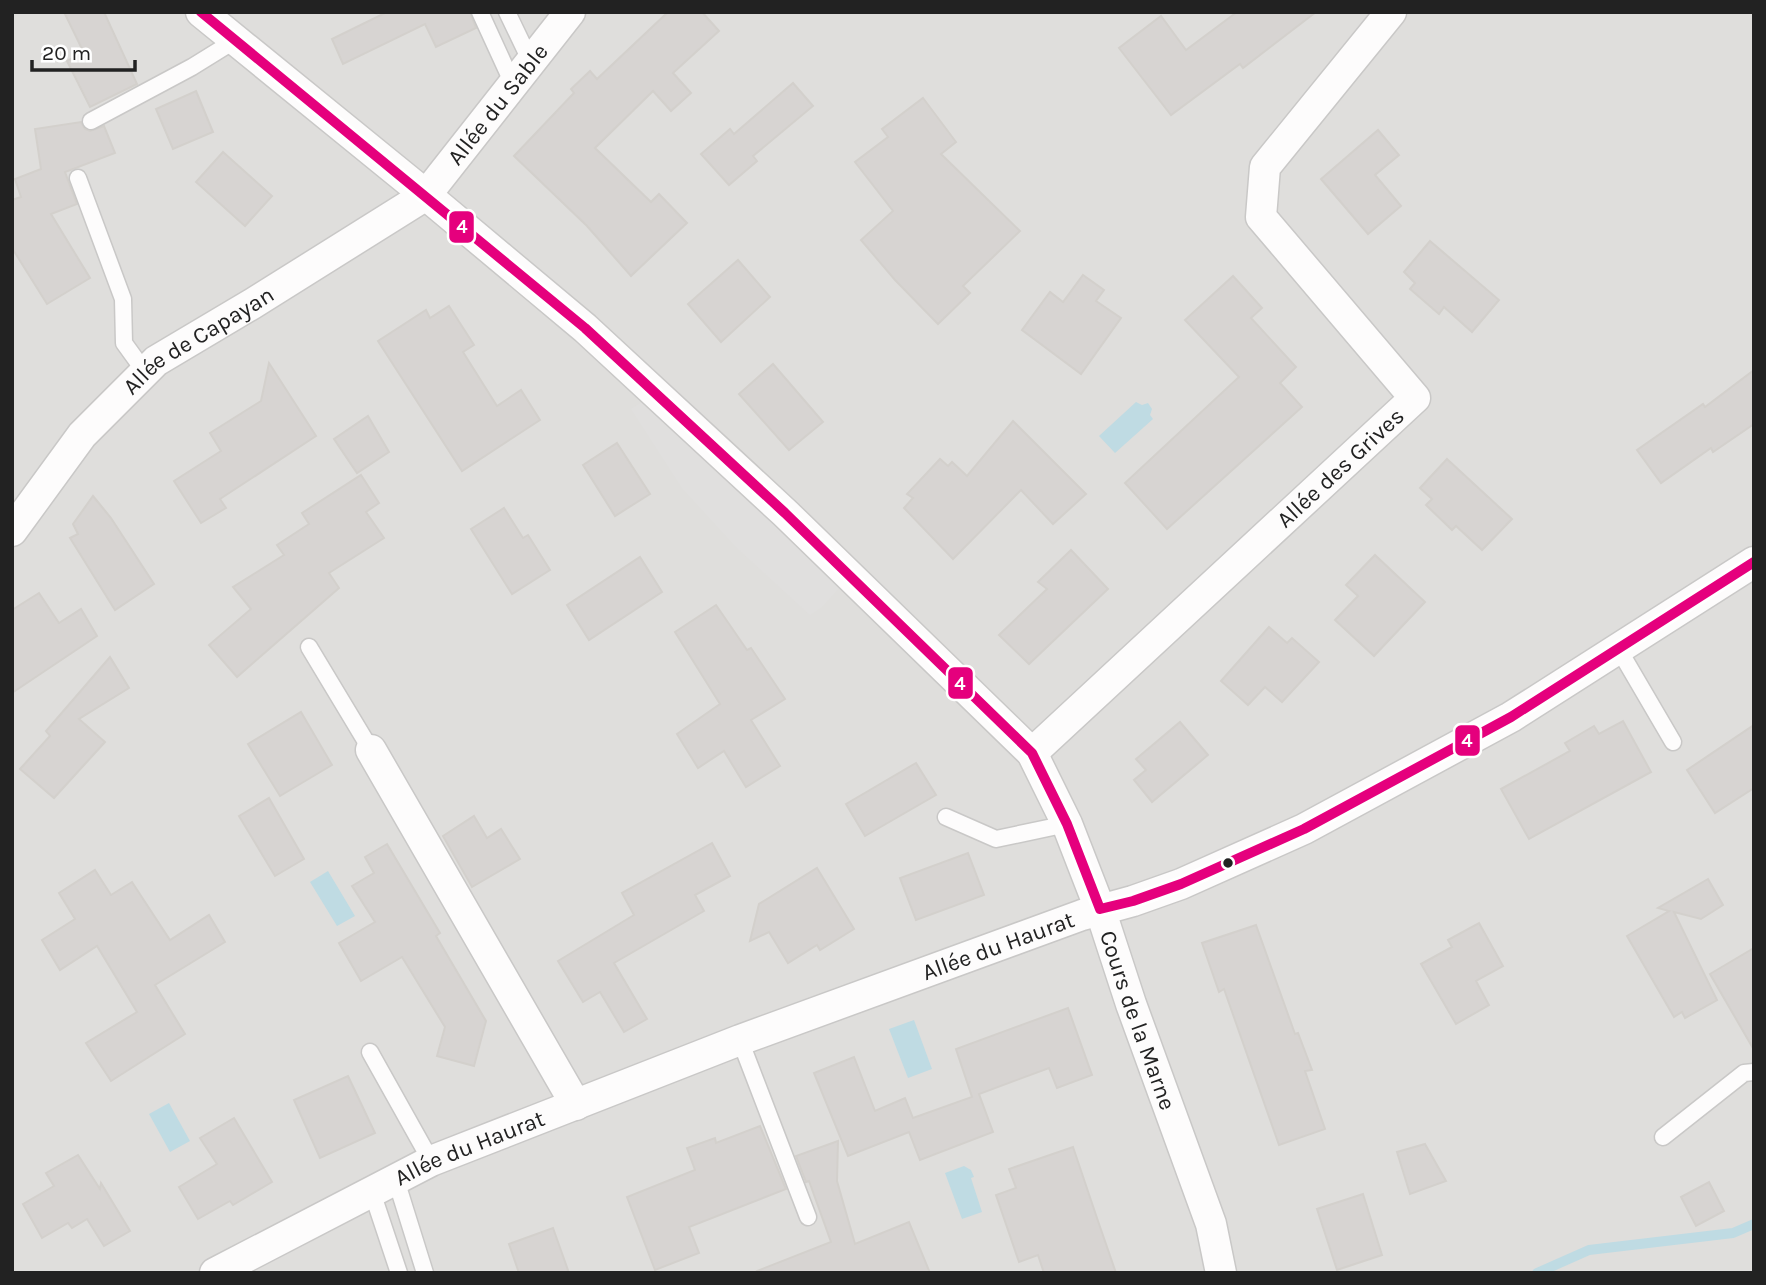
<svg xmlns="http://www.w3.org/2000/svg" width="1766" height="1285" font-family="Karla,sans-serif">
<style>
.residential{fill:#dfdedc}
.parking{fill:#e0dfde}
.water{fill:#bfdbe3}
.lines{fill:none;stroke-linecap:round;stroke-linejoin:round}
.stream{stroke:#bfdbe3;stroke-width:10}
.building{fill:#d7d4d2;stroke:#d3d0cc;stroke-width:2}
.service-casing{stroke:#c9c8c7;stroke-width:19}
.minor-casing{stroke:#c9c8c7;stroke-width:33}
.service{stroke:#fdfcfc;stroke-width:16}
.minor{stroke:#fdfcfc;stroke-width:30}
.bus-1-casing{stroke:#fff;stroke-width:16}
.bus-1{stroke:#e5007d;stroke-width:10}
.bus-dot{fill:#222;stroke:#fff;stroke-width:2.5}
.labels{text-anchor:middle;stroke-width:5;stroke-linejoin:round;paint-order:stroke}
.street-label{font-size:23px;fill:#222;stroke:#fff}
.line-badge{stroke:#fff;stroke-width:2.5}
.badge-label{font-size:19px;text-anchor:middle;font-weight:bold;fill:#fff}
</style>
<rect width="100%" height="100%" fill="#f0eeeb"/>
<rect class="residential" x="12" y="12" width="1742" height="1261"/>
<path class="parking" d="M656,393l193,184 -27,30 -12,8 -73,-67 -55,-60 -51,-79z"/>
<g class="water">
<path d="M1136,402l6,3 6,-2 4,6 -2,6 3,4 -38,34 -16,-17z"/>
<path d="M328,871l27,45 -18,10 -27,-44z"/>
<path d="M914,1020l18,49 -24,9 -19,-49z"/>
<path d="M169,1103l21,38 -20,11 -21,-38z"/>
<path d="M964,1166l7,4 3,7 -3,1 11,34 -20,7 -17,-46z"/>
</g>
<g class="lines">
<path class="stream" d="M1537,1273l52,-23 144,-17 21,-9"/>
</g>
<g class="building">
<path d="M64,12h40l33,72 -47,23 -23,-46 17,-8z"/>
<path d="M387,12h83l6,16 -40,19 -11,-23 -82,40 -11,-25z"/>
<path d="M668,12h34l17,19 -46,42 18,20 -20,18 -18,-20 -58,57 56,54 8,-8 28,29 -56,53 -44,-50 -73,-70 60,-63 -3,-4 19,-18 7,8z"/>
<path d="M1237,12h79l-73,56 -3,-4 -69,51 -52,-67 42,-32 25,34z"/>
<path d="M793,83l20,23 -60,50 4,5 -28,24 -28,-31 29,-25 4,5z"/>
<path d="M196,91l17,41 -40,17 -17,-40z"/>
<path d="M923,98l33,44 -15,12 79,77 -57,55 7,7 -32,31 -43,-44 -34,-40 32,-29 -38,-49 33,-25 -6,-8z"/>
<path d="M81,122l4,7 5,2 14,-5 11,27 -50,19 12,32 -26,10 39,64 -43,26 -35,-56v-48l9,-3 -6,-18 26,-10 -6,-40z"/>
<path d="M1378,130l21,25 -24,20 26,31 -33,28 -47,-55z"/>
<path d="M223,152l49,44 -27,30 -49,-44z"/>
<path d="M1430,241l69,59 -27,32 -28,-25 -5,7 -29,-25 5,-6 -11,-11z"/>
<path d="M738,260l32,37 -49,45 -33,-38z"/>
<path d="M1083,275l21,15 -8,11 25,17 -40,56 -59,-44 28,-38 13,10z"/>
<path d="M1233,276l29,32 -11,10 45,49 -16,16 22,24 -135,122 -42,-46 114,-106 -54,-57z"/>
<path d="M449,306l25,39 -11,7 34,54 24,-16 19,30 -78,51 -84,-130 48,-31 4,8z"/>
<path d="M269,363l47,73 -96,63 6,9 -25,15 -27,-42 47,-30 -11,-18 51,-32z"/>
<path d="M773,364l50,58 -34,28 -50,-56z"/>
<path d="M1754,370v54l-41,28 -2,-4 -50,35 -24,-33 66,-46 2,3z"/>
<path d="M368,416l21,36 -32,21 -23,-34z"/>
<path d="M1013,421l73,73 -33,30 -32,-34 -68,69 -49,-51 9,-10 -6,-4 33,-35 8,7 4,-4 15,14z"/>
<path d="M617,443l33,51 -35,22 -32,-51z"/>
<path d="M1447,459l65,60 -30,31 -26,-24 -4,4 -26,-25 6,-6 -12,-11z"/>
<path d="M361,475l18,28 -13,9 18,26 -55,35 10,15 -102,89 -28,-32 42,-36 -18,-22 51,-32 -7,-10 32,-21 -7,-11z"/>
<path d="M93,496l18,22 43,66 -39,26 -45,-72 8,-4 -5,-10z"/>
<path d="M504,508l19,30 5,-3 22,35 -38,24 -41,-65z"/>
<path d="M1071,550l37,39 -79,75 -30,-29 48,-46 -9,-7z"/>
<path d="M1375,555l50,47 -51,54 -39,-36 23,-24 -12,-11z"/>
<path d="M640,557l22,35 -73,48 -22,-35z"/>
<path d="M39,593l20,30 22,-14 16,27 -85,57v-83z"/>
<path d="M716,605l31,45 4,-2 34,51 -34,21 29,46 -34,21 -22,-36 -26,17 -21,-34 43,-30 -45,-72z"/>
<path d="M1269,627l18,16 5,-5 27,24 -37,40 -17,-15 -17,18 -27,-24z"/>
<path d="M110,657l19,31 -50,31 26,23 -51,56 -34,-29 30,-33 -4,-5z"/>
<path d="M301,712l31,53 -52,31 -32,-52z"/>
<path d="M1623,721l28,51 -122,67 -28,-50 69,-38 -5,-8 29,-17 5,8z"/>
<path d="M1180,722l28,33 -56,47 -18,-22 12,-10 -10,-11z"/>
<path d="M1754,725v63l-39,25 -28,-43z"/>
<path d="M916,763l20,32 -71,41 -19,-32z"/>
<path d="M269,798l35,61 -29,17 -36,-60z"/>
<path d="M474,816l13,22 14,-9 19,30 -48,28 -29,-51z"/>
<path d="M712,843l18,33 -35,19 9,16 -90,52 33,56 -23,13 -24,-40 -17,10 -25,-41 76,-46 -12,-22z"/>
<path d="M387,844l53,89 -4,3 50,85 -12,45 -37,-10 8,-29 -43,-70 -41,24 -22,-38 36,-21 -23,-36 22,-13 -9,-16z"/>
<path d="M968,853l16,42 -68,25 -16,-42z"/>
<path d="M817,868l37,61 -34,21 -3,-5 -29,18 -19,-31 -19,9 9,-37z"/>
<path d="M95,870l16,25 21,-13 38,58 39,-25 16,27 -70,43 30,49 -74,47 -25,-38 51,-31 -40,-66 -37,24 -18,-30 33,-21 -16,-26z"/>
<path d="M1708,879l15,26 -22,14 -27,-7 43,88 -32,18 -3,-6 -8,5 -47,-81 42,-25 -11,-3z"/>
<path d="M1479,923l24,43 -27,15 13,24 -33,19 -35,-60 31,-17 -4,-7z"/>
<path d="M1256,925l39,109 3,-1 14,37 -7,1 20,58 -46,16 -55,-156 -5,3 -17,-49z"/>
<path d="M1754,948v102l-44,-76z"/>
<path d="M1068,1008l24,67 -35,13 -8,-20 -70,26 14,38 -73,28 -11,-28 -61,24 -34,-83 40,-16 21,54 30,-13 8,20 59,-21 -16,-48z"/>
<path d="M348,1076l27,57 -55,25 -26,-58z"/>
<path d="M234,1118l38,64 -39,23 -3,-4 -32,18 -19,-32 38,-23 -17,-26z"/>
<path d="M760,1126l26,63 -97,38 10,26 -44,17 -28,-73 68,-27 -8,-22 28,-10 1,5z"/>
<path d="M838,1141l-1,40 18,63 54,-22 21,51h-172l-1,-2 74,-29 -22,-61 -3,1 -10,-26z"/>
<path d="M1425,1144l21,37 -36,13 -13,-42z"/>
<path d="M1073,1147l25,74 18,52h-72l-6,-18 -19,7 -23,-67 20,-7 -7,-19z"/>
<path d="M78,1155l22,34 1,-6 29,48 -26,15 -17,-27 -15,9 -4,-5 -26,15 -19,-34 31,-18 -8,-13z"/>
<path d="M1709,1182l15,29 -28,15 -15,-29z"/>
<path d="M1363,1194l19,61 -45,15 -20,-61z"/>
<path d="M553,1228l16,45h-50l-10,-29z"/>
</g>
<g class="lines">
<g class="service-casing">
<g id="service">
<path d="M480,12l33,72"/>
<path d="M507,12l24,50"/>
<path d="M91,121l101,-54 42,-26"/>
<path d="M78,178l45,121 1,44 21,29"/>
<path d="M309,647l62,103"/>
<path d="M1618,648l55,94"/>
<path d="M946,817l50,22 71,-15"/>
<path d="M740,1040l68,177"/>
<path d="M370,1052l61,109"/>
<path d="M1663,1137l81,-64 10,-1"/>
<path d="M396,1180l29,93"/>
<path d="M372,1192l27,81"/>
</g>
</g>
<g class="minor-casing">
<g id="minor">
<path id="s1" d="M201,12l225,183 159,133 200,185 247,240 35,71 33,85 31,95 80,220 10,49"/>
<path id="s2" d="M12,531l70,-96 74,-74 96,-57 174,-109 144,-183"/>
<path d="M371,750l205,355"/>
<path id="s3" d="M1032,753l383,-355 -154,-181 4,-50 126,-155"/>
<path id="s4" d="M215,1273l216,-112 309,-121 342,-125 51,-14 48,-17 123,-55 207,-112 243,-155"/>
</g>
</g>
<use href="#service" class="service"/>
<use href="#minor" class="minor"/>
<g class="bus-1-casing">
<path id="bus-1" d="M201,12l384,316 200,185 247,240 35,71 33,85 33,-8 48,-17 123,-55 207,-112 243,-155"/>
</g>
<use href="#bus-1" class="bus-1"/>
</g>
<circle class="bus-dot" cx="1228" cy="863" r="6"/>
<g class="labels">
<g class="street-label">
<text dy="8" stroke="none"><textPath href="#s2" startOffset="656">Allée du Sable</textPath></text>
<text dy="8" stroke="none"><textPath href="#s2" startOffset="270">Allée de Capayan</textPath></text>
<text dy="8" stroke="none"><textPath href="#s3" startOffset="420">Allée des Grives</textPath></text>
<text dy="8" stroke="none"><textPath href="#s4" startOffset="850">Allée du Haurat</textPath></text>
<text dy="8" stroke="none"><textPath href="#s1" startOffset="1402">Cours de la Marne</textPath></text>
<text dy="8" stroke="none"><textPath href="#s4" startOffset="284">Allée du Haurat</textPath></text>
</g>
</g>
<g class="line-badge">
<rect x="448" y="210" width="27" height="34" rx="7" fill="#e5007d"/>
<rect x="947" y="666" width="27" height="34" rx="7" fill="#e5007d"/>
<rect x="1454" y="724" width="27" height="33" rx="7" fill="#e5007d"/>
</g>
<g class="badge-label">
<text x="462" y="233">4</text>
<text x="960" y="690">4</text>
<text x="1467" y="747">4</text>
</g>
<rect width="1766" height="1285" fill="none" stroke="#222222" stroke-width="28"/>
<path d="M32 60v10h103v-10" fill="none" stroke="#222222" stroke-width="3.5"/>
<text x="42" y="60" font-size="21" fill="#222222" stroke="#ffffff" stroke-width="5" paint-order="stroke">20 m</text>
</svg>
